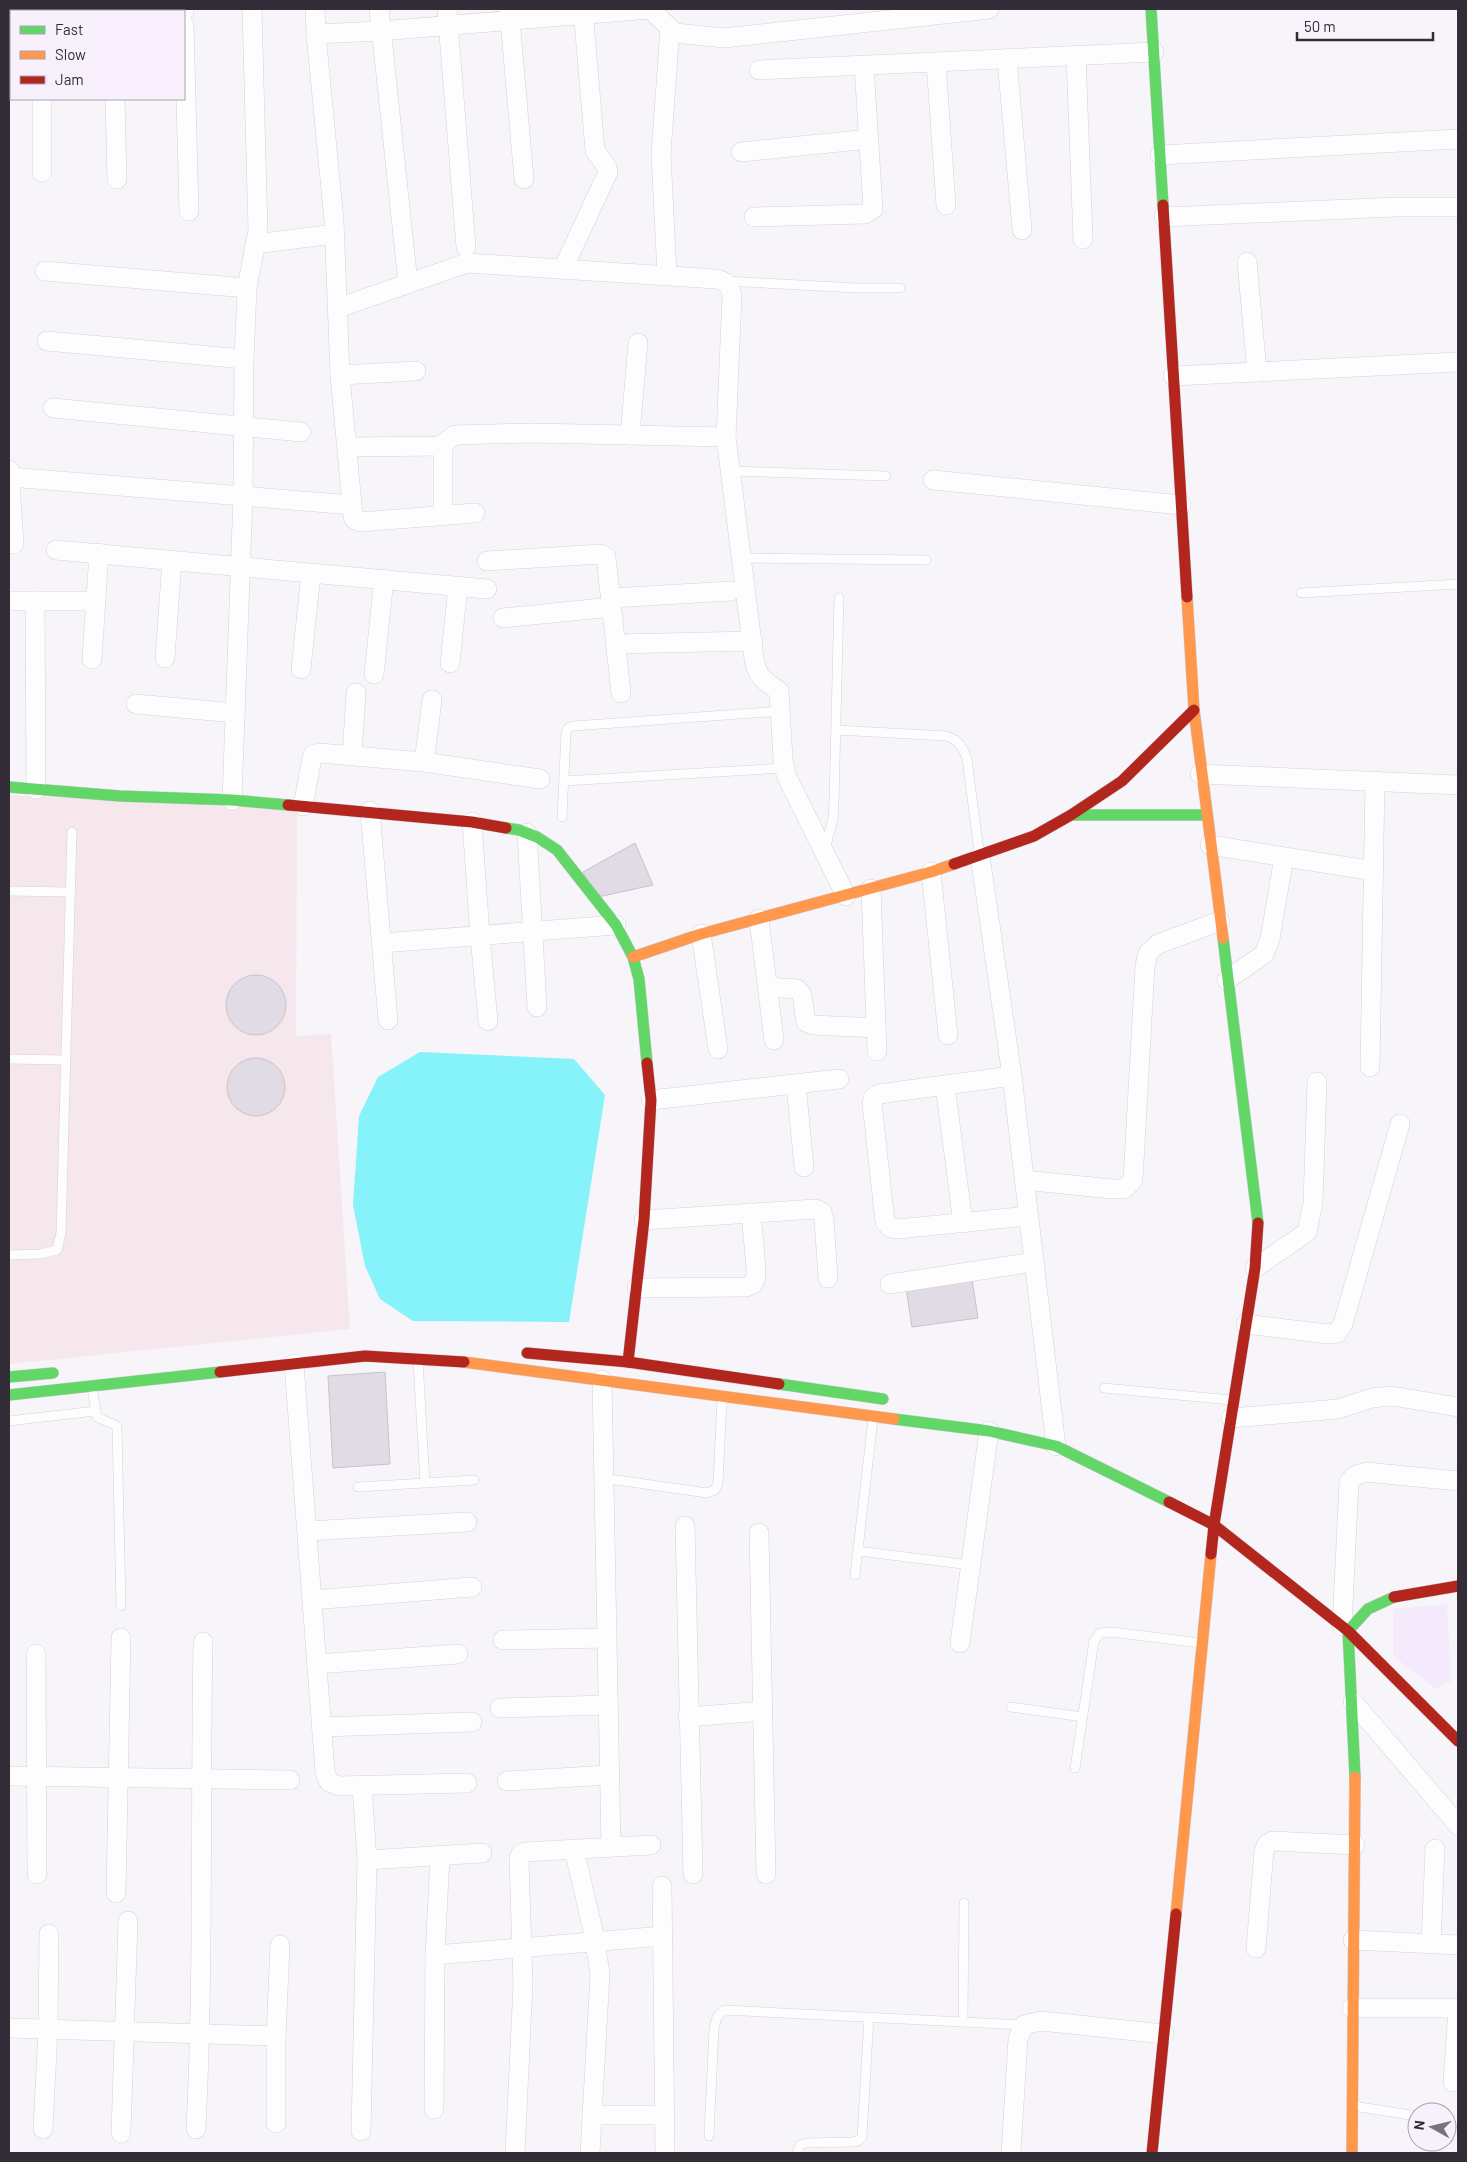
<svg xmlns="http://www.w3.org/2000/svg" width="1467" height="2162" font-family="Barlow,sans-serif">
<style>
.built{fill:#f4eafc}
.industrial{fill:#f6e7ed}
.water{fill:#86f2f9}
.building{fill:#e0dbe4;stroke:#c8c3cb}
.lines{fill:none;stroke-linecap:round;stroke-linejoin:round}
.lane-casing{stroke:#d5d1d9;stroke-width:10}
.street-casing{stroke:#d5d1d9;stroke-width:20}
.fast-casing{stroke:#d5d1d9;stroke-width:12}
.slow-casing{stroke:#d5d1d9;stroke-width:12}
.jam-casing{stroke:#d5d1d9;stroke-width:12}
.lane{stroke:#fefdfe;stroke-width:9}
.street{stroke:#fefdfe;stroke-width:19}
.fast{stroke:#63d668;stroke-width:11}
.slow{stroke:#ff974d;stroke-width:11}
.jam{stroke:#b3261e;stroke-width:11}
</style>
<rect width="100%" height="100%" fill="#f7f4fa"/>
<path class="built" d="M1447,1604l4,77 -15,8 -43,-33v-47z"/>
<path class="industrial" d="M9,795l288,15 -1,226 35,-2 19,295 -341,35z"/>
<path class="water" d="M420,1052l154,7 31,36 -36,227 -156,-1 -33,-22 -15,-33 -12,-61 6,-89 19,-39z"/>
<g class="building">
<path d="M635,843l18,42 -55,12 -15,-25z"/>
<circle cx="256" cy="1005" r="30"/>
<circle cx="256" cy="1087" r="29"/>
<path d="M972,1279l6,39 -66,9 -6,-39z"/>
<path d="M385,1372l5,92 -57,4 -5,-92z"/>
</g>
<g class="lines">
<g class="lane-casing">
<g id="lane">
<path d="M725,281l132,7h43"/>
<path d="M730,471l156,5"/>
<path d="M742,558l184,2"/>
<path d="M1301,593l157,-9"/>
<path d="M836,730l110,6c13,4 17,11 21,23l12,93"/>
<path d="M564,781l221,-13"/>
<path d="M562,817l4,-84 2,-5 5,-2 208,-15"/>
<path d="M825,849l8,-30 1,-17 5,-204"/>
<path d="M9,891l61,1"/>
<path d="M9,1059l56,1"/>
<path d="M9,1255l31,-1 17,-4 4,-17 11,-401"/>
<path d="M418,1361l7,122"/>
<path d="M92,1387l5,30 18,8 2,2 4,179"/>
<path d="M1104,1388l127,12"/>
<path d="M9,1421l86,-10"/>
<path d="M603,1478l104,15 8,-3 3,-7 4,-84"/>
<path d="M358,1487l116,-7"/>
<path d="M858,1551l113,14"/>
<path d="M855,1575l18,-156"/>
<path d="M1011,1707l72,10"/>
<path d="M1075,1768l19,-127 6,-8 12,-1 88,11"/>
<path d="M963,2022l1,-119"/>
<path d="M1353,2106l64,10"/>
<path d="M1447,2120l11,2"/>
<path d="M709,2136l5,-107 3,-12 7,-7 300,15"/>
<path d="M797,2153l3,-8 6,-2 47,-1 5,-1 4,-4 7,-120"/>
</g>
</g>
<g class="street-casing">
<g id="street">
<path d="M41,9v2"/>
<path d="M113,9v2"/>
<path d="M184,9v2"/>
<path d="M315,9l1,25 18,187 6,154 13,141 1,3 6,3 115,-9"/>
<path d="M379,9l28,265"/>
<path d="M447,9l19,238"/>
<path d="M509,9l15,170"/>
<path d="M650,9l25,24 49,5 265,-29"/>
<path d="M184,25l5,186"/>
<path d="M316,34l64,-3 270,-22"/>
<path d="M1076,56l7,183"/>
<path d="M1007,59l15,171"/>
<path d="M936,62l10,143"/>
<path d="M759,70l395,-18"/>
<path d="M42,99v73"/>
<path d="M115,99l2,80"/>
<path d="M741,152l128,-13"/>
<path d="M1160,155l298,-16"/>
<path d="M754,217l111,-3 8,-5 -9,-144"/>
<path d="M1164,217l232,-10h62"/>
<path d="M255,244l79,-10"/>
<path d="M1247,262l10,110"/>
<path d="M563,269l45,-97 -1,-5 -12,-16 -12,-142"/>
<path d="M45,271l202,17"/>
<path d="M667,275l-6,-121 9,-126"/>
<path d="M338,308l129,-45 249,16c10,2 14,6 16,16l-6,142 28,222c4,19 9,21 25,32l4,68 3,16 60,121"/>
<path d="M47,341l197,18"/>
<path d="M340,375l76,-4"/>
<path d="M1173,376l285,-14"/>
<path d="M53,408l248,24"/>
<path d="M630,435l8,-92"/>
<path d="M443,445v70"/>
<path d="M347,447l93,-1 15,-11 77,-2 194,4"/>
<path d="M9,470l5,74"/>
<path d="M10,477l342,28"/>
<path d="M933,480l248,25"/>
<path d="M56,550l431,39"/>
<path d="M487,561l114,-7 5,3 15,136"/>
<path d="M611,598l120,-7"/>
<path d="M9,601h87"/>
<path d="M35,601l1,188"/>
<path d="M503,618l109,-11"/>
<path d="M616,644l137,-3"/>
<path d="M165,658l7,-98"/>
<path d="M92,659l7,-106"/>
<path d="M450,663l8,-77"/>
<path d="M301,669l10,-96"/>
<path d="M374,674l10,-95"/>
<path d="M136,704l99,9"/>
<path d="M352,755l4,-62"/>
<path d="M424,762l8,-62"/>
<path d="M1200,774l258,11"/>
<path d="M232,800l11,-305 1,-136 3,-71 11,-58 -6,-221"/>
<path d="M303,806l9,-48 1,-3 7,-2 104,9 116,17"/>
<path d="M370,811l18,209"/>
<path d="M472,822l8,114 8,85"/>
<path d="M527,833l10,174"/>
<path d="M1210,845l164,26"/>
<path d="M980,856l32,220 44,370"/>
<path d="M931,872l17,163"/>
<path d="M871,889l6,162"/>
<path d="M759,919l15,121"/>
<path d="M701,934l17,115"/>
<path d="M382,943l234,-18"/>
<path d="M1227,980l37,-26 6,-15 14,-82"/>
<path d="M767,987l30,2 5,6 4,27 7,3 63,3"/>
<path d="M1370,1067l5,-286"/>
<path d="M1012,1076l-133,18 -6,4 -1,5 13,119 6,6 7,1 130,-13"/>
<path d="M796,1084l8,83"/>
<path d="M945,1086l18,137"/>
<path d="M651,1100l188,-21"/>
<path d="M1024,1180l88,9h12l9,-9 12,-214 3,-13 10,-9 62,-23"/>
<path d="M644,1220l171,-11 7,3 2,7 4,59"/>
<path d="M1255,1268l52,-36 6,-29 4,-121"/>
<path d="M890,1284l144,-22"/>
<path d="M637,1288l109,-1 7,-3 3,-7v-9l-5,-55"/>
<path d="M1246,1324l81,10 10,-1 6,-9 57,-200"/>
<path d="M294,1364l31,408 4,10 10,4 128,-3"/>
<path d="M602,1380l9,467"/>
<path d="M1231,1418l107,-9 34,-11 20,-2 66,11"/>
<path d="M685,1526l8,348"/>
<path d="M307,1531l160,-9"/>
<path d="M759,1533l7,341"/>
<path d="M312,1600l160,-13"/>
<path d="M1342,1626l7,-144 7,-7 10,-3 92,9"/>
<path d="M503,1640l103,-2"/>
<path d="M960,1643l29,-212"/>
<path d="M36,1654l1,220"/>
<path d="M317,1664l141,-10"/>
<path d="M1353,1702l105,123"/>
<path d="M500,1708l108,-3"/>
<path d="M688,1717l75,-6"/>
<path d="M322,1727l150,-5"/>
<path d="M9,1776l281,4"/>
<path d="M507,1781l102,-6"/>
<path d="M574,1849l20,86 6,39 -10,179"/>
<path d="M367,1860l115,-7"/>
<path d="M662,1886l3,267"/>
<path d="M116,1893l5,-255"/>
<path d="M1353,1940l105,5"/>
<path d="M1431,1944l4,-95"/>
<path d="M1256,1948l8,-97 3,-7 6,-3 82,4"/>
<path d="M435,1955l228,-19"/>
<path d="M1352,2008h106"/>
<path d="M9,2028l267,8"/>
<path d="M1453,2082l5,-73"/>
<path d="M434,2109l1,-154 5,-99"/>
<path d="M592,2115h72"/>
<path d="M276,2123v-87l4,-91"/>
<path d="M43,2129l5,-99 1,-96"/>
<path d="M196,2129c8,-162 4,-325 7,-487"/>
<path d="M361,2131l6,-271 -5,-74"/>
<path d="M121,2133l7,-212"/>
<path d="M515,2153l8,-169 -4,-125 1,-4 5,-3 126,-7"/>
<path d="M1011,2153l7,-114 6,-14 17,-4 123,13"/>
</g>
</g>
<g class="fast-casing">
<g id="fast">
<path d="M1151,9l12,196"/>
<path d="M9,787l111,9 112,4 56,5"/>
<path d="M1071,815h135"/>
<path d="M506,828l13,2 18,7 20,13 59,75 17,32 6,22 8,84"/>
<path d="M1223,938l35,285"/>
<path d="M9,1377l44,-4"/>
<path d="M779,1384l104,15"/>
<path d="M9,1395l211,-23"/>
<path d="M894,1419l95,12 67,15 113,56"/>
<path d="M1355,1777l-7,-146 20,-22 26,-12"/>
</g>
</g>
<g class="slow-casing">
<g id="slow">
<path d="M1187,597l7,113 29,228"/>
<path d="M633,957l68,-23 230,-62 23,-8"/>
<path d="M464,1362l430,57"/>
<path d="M1176,1914l35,-360"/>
<path d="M1352,2153l3,-376"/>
</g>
</g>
<g class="jam-casing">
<g id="jam">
<path d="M1163,205l24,392"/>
<path d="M288,805l184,17 34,6"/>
<path d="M954,864l80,-28 37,-21 51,-34 72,-71"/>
<path d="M527,1353l101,9 151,22"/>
<path d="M628,1362l16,-142 7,-120 -4,-37"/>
<path d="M220,1372l145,-16 99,6"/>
<path d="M1169,1502l45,23 134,106 110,110"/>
<path d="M1211,1554l3,-29 41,-257 3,-45"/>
<path d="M1394,1597l64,-11"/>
<path d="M1152,2153l24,-239"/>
</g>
</g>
<use href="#lane" class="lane"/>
<use href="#street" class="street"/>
<use href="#fast" class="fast"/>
<use href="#slow" class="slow"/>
<use href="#jam" class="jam"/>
</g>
<rect width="1467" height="2162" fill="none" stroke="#332d38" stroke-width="20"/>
<rect x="10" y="10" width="175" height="90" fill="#f8f1fd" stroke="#a9a3ae"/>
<rect x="20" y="26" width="25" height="8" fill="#63d668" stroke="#a9a3ae"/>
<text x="55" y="35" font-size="15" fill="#332d38">Fast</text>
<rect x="20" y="51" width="25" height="8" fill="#ff974d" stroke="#a9a3ae"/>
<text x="55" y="60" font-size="15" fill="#332d38">Slow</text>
<rect x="20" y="76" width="25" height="8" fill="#b3261e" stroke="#a9a3ae"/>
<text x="55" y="85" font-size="15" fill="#332d38">Jam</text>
<g transform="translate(1432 2127) rotate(278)"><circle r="24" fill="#f8f1fd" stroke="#a9a3ae"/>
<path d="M0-4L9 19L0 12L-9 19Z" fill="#78737c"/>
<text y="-8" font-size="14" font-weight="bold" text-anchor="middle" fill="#332d38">N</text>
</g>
<path d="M1297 32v8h136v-8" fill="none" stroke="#332d38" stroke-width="2.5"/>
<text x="1304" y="32" font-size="15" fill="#332d38" stroke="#f8f1fd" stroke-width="4" paint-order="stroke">50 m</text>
</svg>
